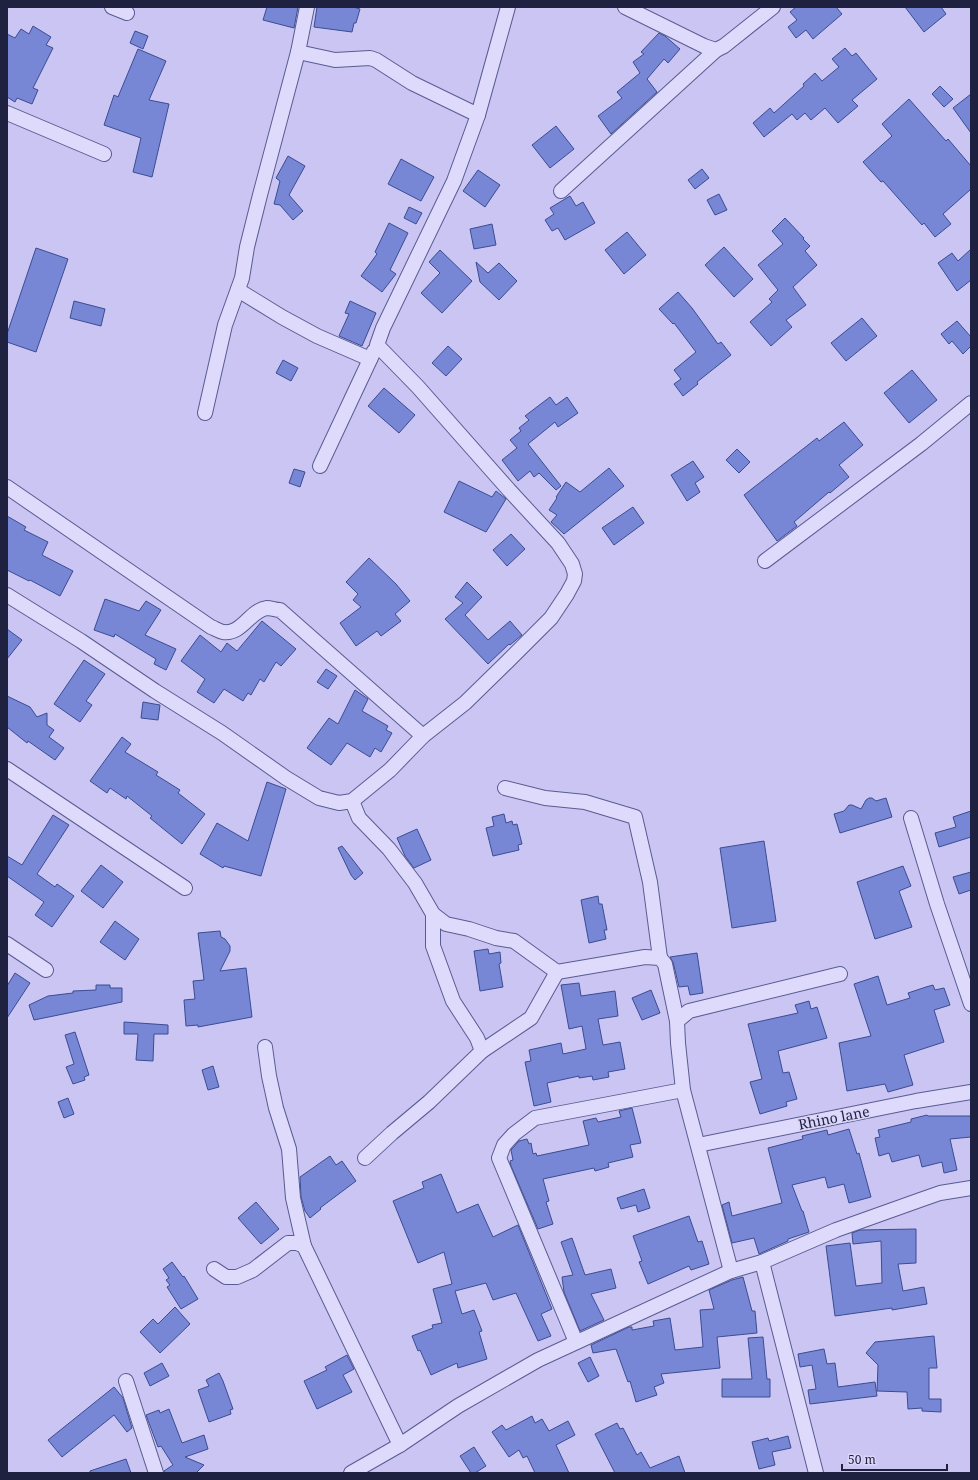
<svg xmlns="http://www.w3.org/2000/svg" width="978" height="1480" font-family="'Noto Serif',serif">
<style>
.building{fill:#7787d5;stroke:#3b4c93}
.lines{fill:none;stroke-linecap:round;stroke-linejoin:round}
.minor-casing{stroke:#585c91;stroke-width:16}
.minor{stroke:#dddafc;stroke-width:14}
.labels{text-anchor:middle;stroke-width:3;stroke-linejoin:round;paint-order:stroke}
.street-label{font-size:14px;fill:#1e213f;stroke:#dad5f9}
</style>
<rect width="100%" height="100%" fill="#cac5f3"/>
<g class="building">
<path d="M267,7h31l-4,21 -31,-8z"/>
<path d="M317,7h36l7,2 -4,14h-2l-2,9 -38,-5z"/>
<path d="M796,7h40l6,7 -29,25 -7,-9 -10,8 -8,-11 9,-7 -7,-8z"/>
<path d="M905,7h36l5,7 -22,18z"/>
<path d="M33,26l18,11 -5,8 7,3 -20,40 5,2 -6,14 -15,-6 -2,4 -8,-5v-63l8,4 6,-9 8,5z"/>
<path d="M135,31l13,5 -5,13 -13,-6z"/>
<path d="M659,33l6,3 15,13 -12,14 -4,-4 -17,20 10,13 -46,42 -13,-18 24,-18 -5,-6 23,-19 -7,-11 11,-8 -3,-2z"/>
<path d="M845,48l7,8 4,-3 21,26 -25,21 6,6 -20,17 -13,-15 -14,12 -6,-7 -8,7 -5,-6 -28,23 -11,-14 17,-15 4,5 30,-27 -1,-2 12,-11 7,8 17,-14 -7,-8z"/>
<path d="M138,49l28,12 -17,39 20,4 -17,73 -19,-5 8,-34 -37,-13 10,-30 4,2z"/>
<path d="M940,86l13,13 -9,8 -12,-13z"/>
<path d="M971,94v39l-18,-25z"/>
<path d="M909,99l37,42 2,-2 23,27v23l-28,25 8,10 -16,13 -11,-14 -2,2 -39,-44 -2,1 -18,-20 29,-26 -10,-12z"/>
<path d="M556,126l18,23 -24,19 -18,-23z"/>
<path d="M288,156l17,10 -16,29 14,16 -10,9 -13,-15 -6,-1 6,-23 -4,-3z"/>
<path d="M401,159l33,18 -13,24 -33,-17z"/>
<path d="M702,169l7,9 -14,11 -7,-9z"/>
<path d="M478,170l22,15 -15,22 -22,-16z"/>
<path d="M719,194l8,16 -12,5 -8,-15z"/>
<path d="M570,196l6,10 7,-4 12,21 -30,17 -7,-12 -6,3 -7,-11 9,-6 -4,-6z"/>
<path d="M409,207l13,6 -6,11 -12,-6z"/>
<path d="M785,218l19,20 -1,1 7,7 -5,5 12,14 -24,22 13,18 -20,15 6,7 -21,19 -21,-24 22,-20 -3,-3 9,-9 -20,-25 25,-21 -11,-13z"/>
<path d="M389,223l19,10 -18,37 6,4 -14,18 -21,-16 16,-22 -2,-2z"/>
<path d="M492,224l4,21 -22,4 -4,-20z"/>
<path d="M627,232l19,23 -22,19 -19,-24z"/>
<path d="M724,247l29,32 -19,18 -29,-32z"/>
<path d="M36,248l32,11 -32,93 -29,-10v-8z"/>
<path d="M971,249v31l-14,11 -19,-28 14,-10 6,8z"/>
<path d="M440,250l32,31 -30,32 -21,-20 19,-20 -11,-11z"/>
<path d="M476,262l12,11 11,-10 18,18 -18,19 -19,-18z"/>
<path d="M678,292l14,16 26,36 3,-2 10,13 -34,27 1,2 -15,12 -9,-12 7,-5 -7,-9 22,-18 -22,-29 -1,1 -14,-15z"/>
<path d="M74,301l31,8 -4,17 -31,-8z"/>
<path d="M350,301l26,12 -14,33 -23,-10 10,-22 -4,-1z"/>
<path d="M862,318l15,18 -31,25 -15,-18z"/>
<path d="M957,321l14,16v9l-8,8 -11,-13 -3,3 -8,-10z"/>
<path d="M448,346l14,13 -16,17 -14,-13z"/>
<path d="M283,360l15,8 -7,13 -15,-8z"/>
<path d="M912,370l25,30 -28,23 -25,-30z"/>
<path d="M384,388l31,27 -16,18 -31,-27z"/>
<path d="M550,397l6,8 11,-8 11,16 -20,14 -3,-5 -27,22 33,42 -5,4 -17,-17 -5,4 -4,-6 -12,10 -16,-21 15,-12 -7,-8 11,-9 -2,-3 10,-8 -4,-4z"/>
<path d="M844,422l19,23 -24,20 10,12 -19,16 -1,-1 -35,30 3,4 -20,15 -33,-46 73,-57 2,3z"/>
<path d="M737,449l13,13 -11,11 -13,-13z"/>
<path d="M693,461l11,16 -9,6 5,9 -13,9 -16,-26z"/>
<path d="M609,468l15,18 -60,48 -13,-12 6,-7 -8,-5 8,-12 -1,-1 10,-15 14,10z"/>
<path d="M294,469l11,3 -5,15 -11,-4z"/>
<path d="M459,481l33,16 4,-6 10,8 -20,33 -42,-20z"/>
<path d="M633,507l11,16 -30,22 -12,-17z"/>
<path d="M7,516l19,11 -2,3 24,12 -6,13 31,16 -13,25 -30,-16 -1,1 -22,-11z"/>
<path d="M511,534l14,15 -18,17 -14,-16z"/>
<path d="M369,558l27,26 14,17 -15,13 6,7 -20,15 -4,-5 -21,15 -16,-23 21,-16 -8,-7 5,-6 -12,-12z"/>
<path d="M467,582l15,15 -17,18 23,25 22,-19 12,14 -12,10 -1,-1 -21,20 -43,-45 18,-16 -8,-6z"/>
<path d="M105,599l34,12 7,-10 15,9 -16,25 31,14 -10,21 -12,-6 2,-5 -41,-25 -1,3 -20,-7z"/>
<path d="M262,621l34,28 -15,17 -5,-4 -12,20 -4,-3 -9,16 -3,-2 -5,8 -19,-12 -10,14 -17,-11 8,-13 -24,-18 19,-26 21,17 6,-9 10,8z"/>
<path d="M7,629l15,11 -15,19z"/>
<path d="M84,660l21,14 -19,27 6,4 -12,17 -26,-18z"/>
<path d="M326,669l11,7 -9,13 -11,-7z"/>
<path d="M355,690l13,9 -6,12 26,15 -2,4 6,3 -11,19 -6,-4 -5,9 -23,-14 -16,22 -24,-17 22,-30 9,6z"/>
<path d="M7,696l23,11 7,10 10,-4v12l7,5 -5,7 15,11 -9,12 -27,-19 -1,2 -20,-16z"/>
<path d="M143,702l17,3 -2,15 -17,-2z"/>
<path d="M122,737l9,7 -6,8 33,20 -2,3 24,15 -2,3 27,21 -23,30 -32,-26 2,-2 -25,-20 -1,3 -16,-11 -3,5 -17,-12z"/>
<path d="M267,782l19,7 -25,87 -37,-10 -1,2 -23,-14 17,-31 31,18z"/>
<path d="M869,798h3l4,3 10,-3 6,19 -52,16 -6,-19 10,-3 5,-6h3l9,4 5,-9z"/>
<path d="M971,811v26l-32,10 -4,-14 21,-6 -3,-10z"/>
<path d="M504,814l2,9 6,-2 1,4 4,-1 5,20 -4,1 1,5 -26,6 -7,-28 8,-2 -2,-9z"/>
<path d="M53,815l16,10 -32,49 18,13 2,-3 17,12 -22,31 -17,-12 9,-13 -37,-26v-20l15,9z"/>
<path d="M417,829l14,31 -17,8 -9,-12 -8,-18z"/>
<path d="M764,841l12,80 -44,7 -12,-80z"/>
<path d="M342,846l21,27 -8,7 -4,-5 -13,-27z"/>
<path d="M101,865l22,17 -20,26 -22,-17z"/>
<path d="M903,866l8,20 -12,5 13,36 -37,12 -18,-57z"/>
<path d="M971,872v18l-12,4 -6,-17z"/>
<path d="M598,896l1,8h3l5,26h-3l2,9 -17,4 -8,-43z"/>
<path d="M115,921l24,18 -14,21 -25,-18z"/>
<path d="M220,931l1,6 4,2 5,7v5l-10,20 26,-3 6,49 -54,10v-2l-12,1 -2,-26 11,-1 -2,-18 11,-1 -6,-47z"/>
<path d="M488,949l1,5 11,-2 1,11 -2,1 4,23 -23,4 -6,-40z"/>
<path d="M697,953l6,40 -13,2 -2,-9 -9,1 -6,-25 -3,-5z"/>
<path d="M15,973l15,10 -23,35v-32z"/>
<path d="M878,976l9,29 23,-7 -2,-5 18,-6 7,-2 2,5 9,-2 6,17 -16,5 10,32 -40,13 9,30 -25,7 -3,-8 -38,7 -8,-48 32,-7 -17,-52z"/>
<path d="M579,983l2,13 34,-5 3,25 -20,3 5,26 17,-3 5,27 -17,3 1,5 -16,3 -1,-4 -13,2v-2l-32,7 4,19 -17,4 -9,-44 6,-1 -2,-11 32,-7 2,11 23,-5 -4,-23 -13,3 -8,-44z"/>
<path d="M96,985h14v3h12v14l-88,18 -5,-15 19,-9 25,-3v-2l23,-1z"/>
<path d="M651,990l9,23 -18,7 -10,-22z"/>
<path d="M809,1001l2,8 6,-2 10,31 -49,13 5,22 6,-1 8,27 -11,3 1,4 -27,8 -10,-32 12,-3 -14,-55 50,-11 -3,-8z"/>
<path d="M124,1022l44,3v9h-14l-1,27 -17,-1 2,-26h-14z"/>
<path d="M75,1032l14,43 -5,2 1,3 -12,4 -7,-17 8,-3 -9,-29z"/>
<path d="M213,1066l6,21 -11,3 -6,-20z"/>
<path d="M68,1098l6,16 -10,4 -6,-16z"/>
<path d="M632,1108l9,35 -11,2 3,12 -25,6 1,4 -14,4 -1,-3 -51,11 6,22 -3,1 7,22 -15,5 -27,-63 -1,-5 3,-1 -2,-10 8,-9 8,-2 2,5 2,-1 2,11 3,-1 1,3 52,-11 -6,-24 13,-3 2,4 23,-5 -2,-6z"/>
<path d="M927,1115l1,1h43v21l-21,2 7,31 -13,3 -2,-11 -20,5 -3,-12 -27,7 -3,-9 -10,3 -4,-18 5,-1 -2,-7 33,-8v-3z"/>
<path d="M849,1129l8,25 2,-1 12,44 -22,6 -5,-19 -16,4 -3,-11 -33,8 10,26h1l6,21 -21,7v2l-29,13 -5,-16 -22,5 -10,-38 7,-3 3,14 50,-13 -14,-55 35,-9 -1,-3 25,-6 1,5z"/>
<path d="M330,1156l6,9 6,-4 14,20 -36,27 1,1 -11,9 -5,-7 -4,-14 -1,-20z"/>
<path d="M441,1174l16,39 21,-9 15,33 25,-12 34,84 -11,5 10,22 -13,5 -22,-48 -23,7 -7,-17 -31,8 7,23 12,-4 8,21 -3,1 8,27 -29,9 -1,-5 -26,12 -11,-25 -2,1 -6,-15 21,-8 -1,-3 10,-2 -9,-34 19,-5 -8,-32 -26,11 -25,-62 31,-13 -2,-6z"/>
<path d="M644,1189l6,19 -12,4 -2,-7 -15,4 -4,-11z"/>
<path d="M256,1202l23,27 -18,15 -23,-26z"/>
<path d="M689,1216l9,26 4,-1 7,23 -18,6 -2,-4 -41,18 -9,-22 3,-1 -9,-25z"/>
<path d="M916,1229v34l-18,1 5,27 21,-4 3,17 -35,6v-2l-57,8 -9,-70 24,-3 6,43 26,-3 -1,-42 -28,3 -1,-11 8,-3z"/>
<path d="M572,1238l13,37 26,-6 5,19 -25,6 13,26 -24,11 -16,-39 -2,-15 11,-2 -12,-33z"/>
<path d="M172,1262l11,15 1,-1 14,23 -17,10 -14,-22 3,-2 -4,-5 3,-2 -6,-9z"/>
<path d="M743,1277l9,34h3l2,22 -40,4 3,31 -59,6 3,9 -10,4 3,8 -21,7 -6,-21 -2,1 -12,-33 -23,4 -2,-8 38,-18h3v3l22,-4 -1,-5 17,-3 5,32 28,-3 -3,-37 14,-1 -5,-19 23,-10z"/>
<path d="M175,1307l15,17 -30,29 -20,-21 13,-13 5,5z"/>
<path d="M934,1336l3,32h-8v31h12v13l-19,-1v-3l-14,1 -1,-17 -30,-1 1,-26 -12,-12 9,-11z"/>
<path d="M763,1337l4,42h3v18h-48v-18h30l-4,-41z"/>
<path d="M824,1349l3,15 8,-1 3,24 37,-5 2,14 -67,8 -2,-14 8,-1 -4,-24 -12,2 -2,-13z"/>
<path d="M347,1355l7,14 -11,6 9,17 -35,17 -13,-28 23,-11 -2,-3z"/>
<path d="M590,1357l9,19 -11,6 -10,-19z"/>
<path d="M162,1363l7,13 -19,10 -6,-13z"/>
<path d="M219,1373l4,8 10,28 -3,1 1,4 -22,8 -11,-32 11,-4 -3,-6z"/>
<path d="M114,1387l9,11 9,30 -5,4 -13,-17 -52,42 -14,-17z"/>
<path d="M169,1409l13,34 22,-8 4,14 -23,8 19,8 -8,8h-32v-2l9,-6 -12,-19 -3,1 -12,-32 13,-5 1,3z"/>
<path d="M532,1416l3,7 7,-4 7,12 19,-10 7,14 -19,10 13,28h-34l-8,-17 -4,2 -4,-8 -10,7 -17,-25 10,-7 4,5z"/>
<path d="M617,1423l3,6 3,-1 14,27 4,-3 9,16 29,-12 6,17h-70l-20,-39z"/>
<path d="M788,1436l3,12 -19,4 3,13 -16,4 -7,-27 16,-4 1,3z"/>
<path d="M474,1447l12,19 -11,7h-4l-11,-17z"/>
<path d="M126,1459l5,14h-41v-2z"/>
</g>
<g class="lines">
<g class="minor-casing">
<g id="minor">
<path d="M112,7l15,6"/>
<path d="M625,7l79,39 12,4 8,-4 49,-39"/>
<path d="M298,52l37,8 35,-2 6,2 36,23 66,32"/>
<path d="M7,113l97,41"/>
<path d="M561,191l155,-141"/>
<path d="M238,290l44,27 35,19 53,23"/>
<path d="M205,413l20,-88 17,-47 5,-31 13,-52 38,-143 9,-45"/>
<path d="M320,466l54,-115"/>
<path d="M7,487l204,140c3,1 8,4 12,5 19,3 27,-22 44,-24 4,0 9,2 13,2l143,126"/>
<path d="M765,561l156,-117 50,-41"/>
<path d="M7,595l74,46 74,50 67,42 64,45 33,20 20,5 13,-2 38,-31 33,-34 42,-33 42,-41 44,-44 16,-24 7,-13 1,-7 -3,-10 -14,-21 -49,-53 -91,-103 -41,-42 6,-17 71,-147 24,-66 30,-108"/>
<path d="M7,769l178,119"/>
<path d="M505,788l40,10 40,4 50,15 15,65 10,76"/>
<path d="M352,801l7,17 30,31 26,34 18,31 13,10 23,5 27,9 18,3 43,31 88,-15 15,1 5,6 12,57"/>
<path d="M911,818l26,86 34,100"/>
<path d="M433,914v32l20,55 24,37 5,13"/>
<path d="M7,944l39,26"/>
<path d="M265,1047l4,29 7,32 13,41 4,49 11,48"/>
<path d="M698,1145l218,-44 55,-9"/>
<path d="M365,1158l27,-25 37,-31 53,-51 49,-33 26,-46"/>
<path d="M762,1262l54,211"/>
<path d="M214,1269l12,8h11l16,-7 35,-27h9l7,3 96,199"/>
<path d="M731,1271l-48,-181 -5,-47 -1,-22 12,-10 151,-37"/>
<path d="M576,1342l-77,-184 5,-13 10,-11 21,-16 148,-28"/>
<path d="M126,1381l30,92"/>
<path d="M351,1473l49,-28 58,-39 80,-46 193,-89 31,-9 74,-32 84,-30 20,-7 31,-5"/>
</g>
</g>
<use href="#minor" class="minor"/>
</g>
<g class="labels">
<g class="street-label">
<text transform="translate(834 1118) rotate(-11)" y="5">Rhino lane</text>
</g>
</g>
<rect width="978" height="1480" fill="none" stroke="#1e213f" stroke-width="16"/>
<path d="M842 1464v6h105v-6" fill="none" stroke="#1e213f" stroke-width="2"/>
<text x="848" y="1464" font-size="12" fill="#1e213f" stroke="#dad5f9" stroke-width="3" paint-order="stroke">50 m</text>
</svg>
